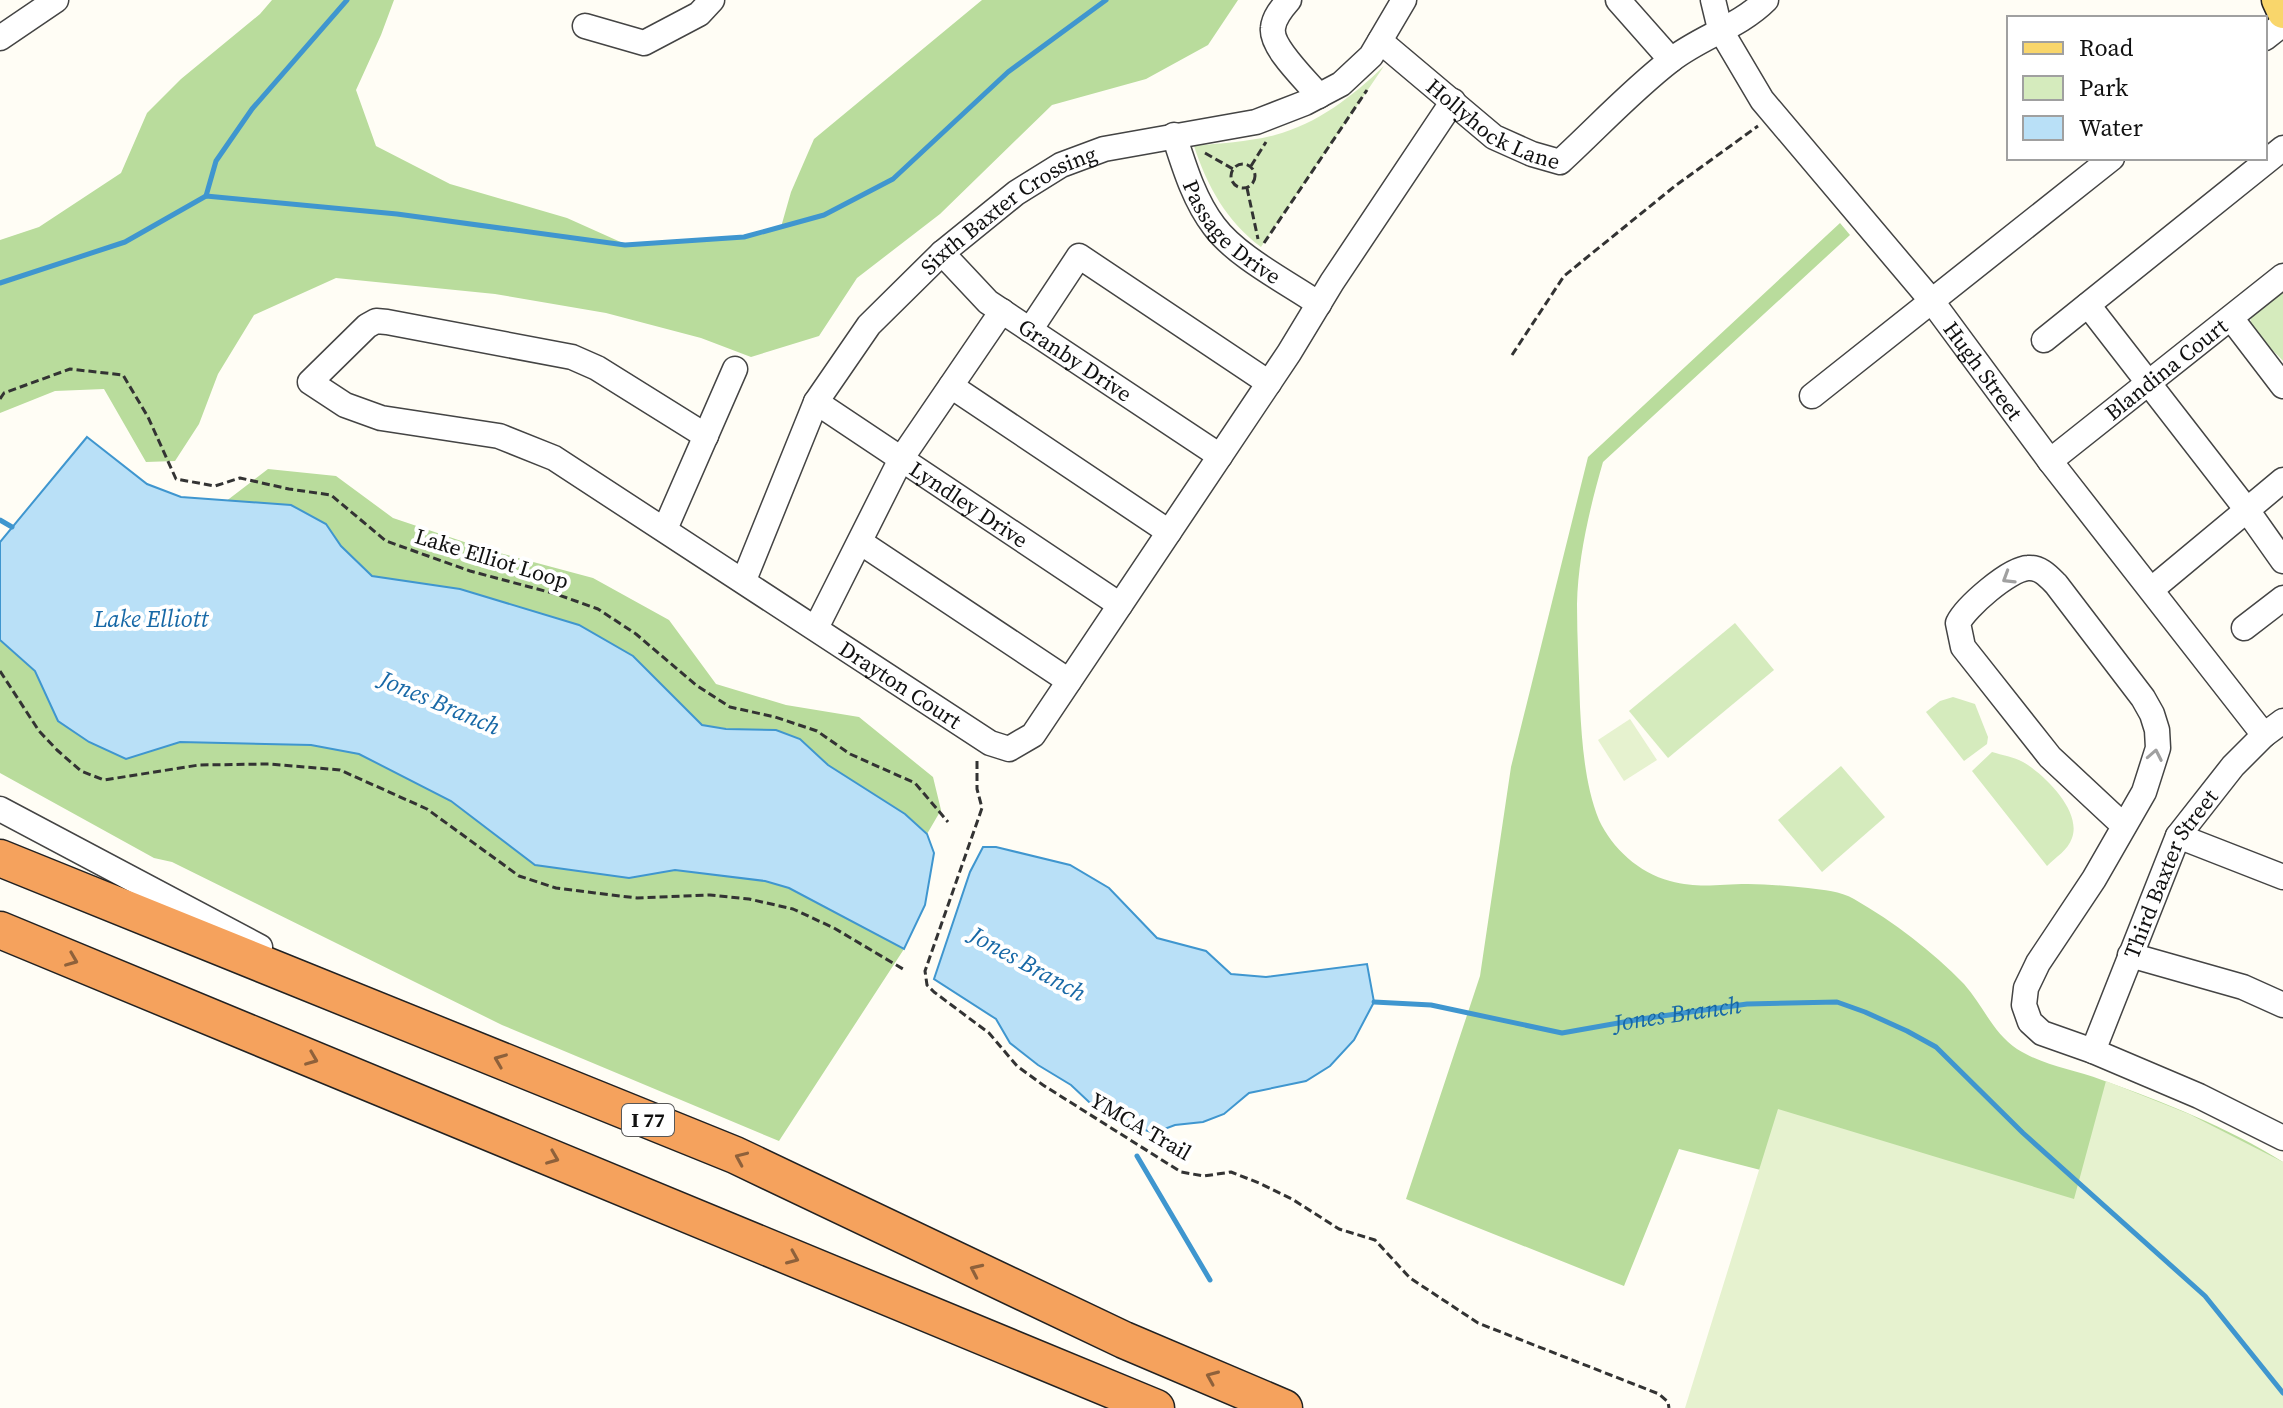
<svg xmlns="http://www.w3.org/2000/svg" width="2283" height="1408" font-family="'Source Serif 4',serif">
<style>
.green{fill:#d5ebbd}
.forest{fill:#b9dc9c}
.pitch{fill:#e6f2cf}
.water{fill:#b9e0f7;stroke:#3f96cf;stroke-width:2}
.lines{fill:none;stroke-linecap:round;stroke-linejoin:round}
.stream{stroke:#3f96cf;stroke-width:5}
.minor-casing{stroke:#444;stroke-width:27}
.major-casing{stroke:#222;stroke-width:33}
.highway-casing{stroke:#222;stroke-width:39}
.path{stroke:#333;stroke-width:3;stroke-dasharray:8 4;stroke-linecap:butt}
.minor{stroke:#fff;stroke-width:24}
.major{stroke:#f9d66b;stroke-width:30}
.highway{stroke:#f5a25d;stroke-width:36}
.oneway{stroke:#a0a0a0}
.oneway2{stroke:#8e613b}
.labels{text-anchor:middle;stroke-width:8;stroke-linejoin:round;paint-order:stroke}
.shield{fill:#fff;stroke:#585858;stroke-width:2}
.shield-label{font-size:20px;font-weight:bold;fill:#111}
.street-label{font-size:22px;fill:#111;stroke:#fff}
.water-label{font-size:24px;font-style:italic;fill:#1768a6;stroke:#fff}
</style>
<rect width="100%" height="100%" fill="#fffdf5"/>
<g class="green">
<path d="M1384,66l-123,181c-34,-25 -54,-61 -67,-101 27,-3 55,-4 81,-11 42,-11 78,-39 109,-69z"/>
<path d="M2283,287v74c-12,-15 -36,-25 -32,-47z"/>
<path d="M1735,623l39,47 -106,88 -39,-47z"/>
<path d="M1953,697l22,7 13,33 -1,7 -23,17 -38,-49 14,-11z"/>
<path d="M1992,752c10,3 22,5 31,10 21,12 59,49 49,76 -4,12 -16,19 -25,28l-75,-95z"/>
<path d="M1841,766l44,51 -63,55 -44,-52z"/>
</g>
<g class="forest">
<path d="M272,0h122l-13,35 -25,55 20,56 74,38 117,34 58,26 119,-7 37,-10 10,-35 23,-53 168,-139h256l-30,45 -62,34 -94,26 -112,109 -83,64 -38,58 -68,21 -50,-19 -95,-25 -111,-19 -159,-16 -82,37 -36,59 -19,50 -24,37 -29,1 -42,-73 -49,2 -55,22v-173l39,-13 82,-54 26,-60 34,-34 79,-65z"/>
<path d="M1840,223l10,12 -247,227c-13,45 -25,95 -26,142 0,34 2,69 3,103 2,36 5,79 19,113 13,28 40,53 71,61 30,8 48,3 78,3 20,0 40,2 60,4 16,2 32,3 46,11 40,23 78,52 110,85 19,21 28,48 53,65 27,17 56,20 85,31 62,22 125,47 181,82v246l-426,-213 -178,-46 -55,137 -218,-87 74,-223 31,-209 77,-310z"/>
<path d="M268,469l68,7 57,42 92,31 108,29 76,42 47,64 70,21 73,12 74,60 8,33 -14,24 -22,-20 -77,-49 -29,-26 -97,-14 -69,-69 -173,-67 -88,-13 -31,-30 -15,-22 -101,-22z"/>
<path d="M0,640l35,31 23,50 68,38 54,-17 131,3 48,9 92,47 60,46 118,31 46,-8 90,11 24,7 115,61 -125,192 -277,-116 -330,-163 -18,-4 -154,-85z"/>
</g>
<g class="pitch">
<path d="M1630,719l27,41 -33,21 -26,-41z"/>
<path d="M2106,1081l83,33 94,48v246h-598l93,-299 296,90z"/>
</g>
<g class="water">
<path d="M87,437l60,47 34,13 110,8 35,19 15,22 31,30 88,13 119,36 54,31 69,69 24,4 50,1 24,9 28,26 77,49 22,20 7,19 -9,52 -21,44 -115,-61 -24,-7 -90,-11 -46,8 -94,-13 -84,-64 -92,-47 -48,-9 -131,-3 -54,17 -37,-17 -31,-21 -23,-50 -35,-31v-98z"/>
<path d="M983,847h13l74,18 39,23 48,50 49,13 25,23 35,3 101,-13 7,38 -20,38 -24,26 -24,15 -57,12 -25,21 -21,8 -28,3 -21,8 -37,-12 -28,-19 -18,-17 -33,-20 -28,-22 -14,-24 -62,-40 36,-107z"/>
</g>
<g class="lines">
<g class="stream">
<path d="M206,196l10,-35 36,-52 95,-109"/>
<path d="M0,283l125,-41 81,-46 191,18 228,31 119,-8 80,-22 69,-36 115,-107 98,-72"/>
<path d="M0,520l12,7"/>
<path id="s1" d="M1374,1002l57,3 131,28 79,-14 106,-15 90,-2 28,10 42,19 29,16 87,86 182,163 78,97"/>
<path d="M1137,1156l73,124"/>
</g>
<g class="minor-casing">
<g id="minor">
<path d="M1289,0c-7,8 -15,17 -16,28 -3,19 34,53 46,68"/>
<path d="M1618,0l53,60"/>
<path id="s2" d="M1713,0l7,29 42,71 169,200 119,161 214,274"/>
<path d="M585,26l59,17 55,-29 13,-14"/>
<path d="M0,38l56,-38"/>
<path d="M2265,38l18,-14"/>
<path id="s3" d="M1380,41l114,96 38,17 28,8c37,-34 72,-72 111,-102 31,-24 68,-33 95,-60"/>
<path id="s4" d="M1174,135c10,31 20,65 40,91 23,31 73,56 105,78"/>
<path id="s5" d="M942,253l46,49 232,154"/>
<path d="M2088,305l159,205 36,51"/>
<path d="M2231,318l52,68"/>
<path d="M1030,330l49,-74 190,127"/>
<path d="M2044,340l239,-192"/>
<path d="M951,386l218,146"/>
<path d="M1812,396l300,-238"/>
<path id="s6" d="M816,402l304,203"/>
<path id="s7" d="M706,436l-109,-68 -25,-11 -185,-35 -11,-1 -9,5 -57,56 35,23 36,13 118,18 55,22 436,285 19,6 24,-14 256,-382 43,-71 121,-181"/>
<path id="s8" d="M2050,461l233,-185"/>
<path d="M665,529l70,-160"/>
<path d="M860,542l209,139"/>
<path id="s9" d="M744,580l72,-178 53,-77 73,-72 74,-60 45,-28 43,-16 152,-27 49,-19 36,-19 30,-28 33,-56"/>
<path d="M2152,589l131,-109"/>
<path d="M816,628l85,-169 101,-148"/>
<path d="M2244,628l39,-30"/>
<path d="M0,809l260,138"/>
<path d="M2124,826l-74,-69 -87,-110 -5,-24c8,-16 51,-54 70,-55 12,-1 20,8 28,16l87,114 9,16 5,16 1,18 -14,44 -50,87 -56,84 -12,25 -2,17 6,17 12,11 51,18 106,45 84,42"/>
<path d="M2178,836l105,41"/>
<path d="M2130,955l113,32 40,18"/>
<path id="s10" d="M2093,1051l85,-215 55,-70 31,-31 19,-14"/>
</g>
</g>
<g class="major-casing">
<path id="major" d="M2277,0l6,13"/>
</g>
<g class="highway-casing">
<g id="highway">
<path d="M0,858l735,297 389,185 160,68"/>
<path d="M0,930l1156,478"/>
</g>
</g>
<g class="path">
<path d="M1205,153l28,16"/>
<circle cx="1243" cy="176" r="12"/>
<path d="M1251,166l15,-24"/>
<path d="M1247,188l11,51"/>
<path d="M1264,243l103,-153"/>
<path d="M1512,355l52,-79 111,-90 83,-60"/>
<path d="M0,399l4,-6 66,-24 53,6 25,42 28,62 39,7 25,-8 49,11 42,6 55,46 84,30 86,23 42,15 38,25 60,51 34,22 45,10 42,14 33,23 65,29 33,39"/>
<path d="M0,671l39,60 18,19 24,21 23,9 95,-15 70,-1 71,6 87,39 92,67 37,12 39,5 42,5 73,-3 39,4 44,10 41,19 69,41"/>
<path d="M977,761v28l5,19 -57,163 2,14 7,7 55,41 28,33 26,19 138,87 23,4 27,-4 28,11 33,16 47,30 36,11 35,38 68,45 181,71 9,8 1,6"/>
</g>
<use href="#minor" class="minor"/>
<use href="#major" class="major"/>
<use href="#highway" class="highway"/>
</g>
<defs><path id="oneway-chevron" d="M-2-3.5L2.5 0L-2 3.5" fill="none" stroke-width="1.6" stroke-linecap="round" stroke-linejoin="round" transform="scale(2)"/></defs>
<g class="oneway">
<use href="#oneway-chevron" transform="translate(2008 578) rotate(148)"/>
<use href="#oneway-chevron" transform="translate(2155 755) rotate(-79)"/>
</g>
<g class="oneway2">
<use href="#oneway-chevron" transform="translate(72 960) rotate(22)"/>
<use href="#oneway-chevron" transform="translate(312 1059) rotate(22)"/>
<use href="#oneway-chevron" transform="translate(500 1060) rotate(-158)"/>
<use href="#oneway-chevron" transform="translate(553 1158) rotate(22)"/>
<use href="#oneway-chevron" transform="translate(741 1158) rotate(-156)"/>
<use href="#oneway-chevron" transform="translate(793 1258) rotate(23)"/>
<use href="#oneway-chevron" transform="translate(976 1270) rotate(-155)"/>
<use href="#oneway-chevron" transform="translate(1212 1377) rotate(-157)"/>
</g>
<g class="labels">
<rect class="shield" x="622" y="1104" width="52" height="32" rx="6"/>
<g class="shield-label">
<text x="648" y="1127">I 77</text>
</g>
<g class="street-label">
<text dy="8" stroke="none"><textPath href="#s3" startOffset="142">Hollyhock Lane</textPath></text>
<text dy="8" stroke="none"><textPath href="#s9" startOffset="468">Sixth Baxter Crossing</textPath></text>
<text dy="8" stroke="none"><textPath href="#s4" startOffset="116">Passage Drive</textPath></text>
<text dy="8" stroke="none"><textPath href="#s5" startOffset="172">Granby Drive</textPath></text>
<text dy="8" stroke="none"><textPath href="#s8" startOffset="148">Blandina Court</textPath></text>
<text dy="8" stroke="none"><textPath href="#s2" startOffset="462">Hugh Street</textPath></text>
<text dy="8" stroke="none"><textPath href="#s6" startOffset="184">Lyndley Drive</textPath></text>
<text transform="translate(492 558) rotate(17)" y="8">Lake Elliot Loop</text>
<text dy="8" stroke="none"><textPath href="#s7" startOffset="1118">Drayton Court</textPath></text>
<text dy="8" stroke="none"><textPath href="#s10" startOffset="194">Third Baxter Street</textPath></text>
<text transform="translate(1141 1126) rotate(30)" y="8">YMCA Trail</text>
</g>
<g class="water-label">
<text x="151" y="627">Lake Elliott</text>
<text transform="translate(440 703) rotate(23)" y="8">Jones Branch</text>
<text transform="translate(1028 964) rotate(29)" y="8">Jones Branch</text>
<text dy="8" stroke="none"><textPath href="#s1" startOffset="308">Jones Branch</textPath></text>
</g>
</g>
<rect x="2007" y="16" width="260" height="144" fill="#ffffff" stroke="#a0a0a0" stroke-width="2"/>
<rect x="2023" y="42" width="40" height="12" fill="#f9d66b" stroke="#a0a0a0" stroke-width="2"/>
<text x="2079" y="56" font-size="24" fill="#111111">Road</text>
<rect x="2023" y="76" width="40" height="24" fill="#d5ebbd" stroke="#a0a0a0" stroke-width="2"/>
<text x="2079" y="96" font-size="24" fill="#111111">Park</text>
<rect x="2023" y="116" width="40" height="24" fill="#b9e0f7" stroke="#a0a0a0" stroke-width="2"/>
<text x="2079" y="136" font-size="24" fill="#111111">Water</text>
</svg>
